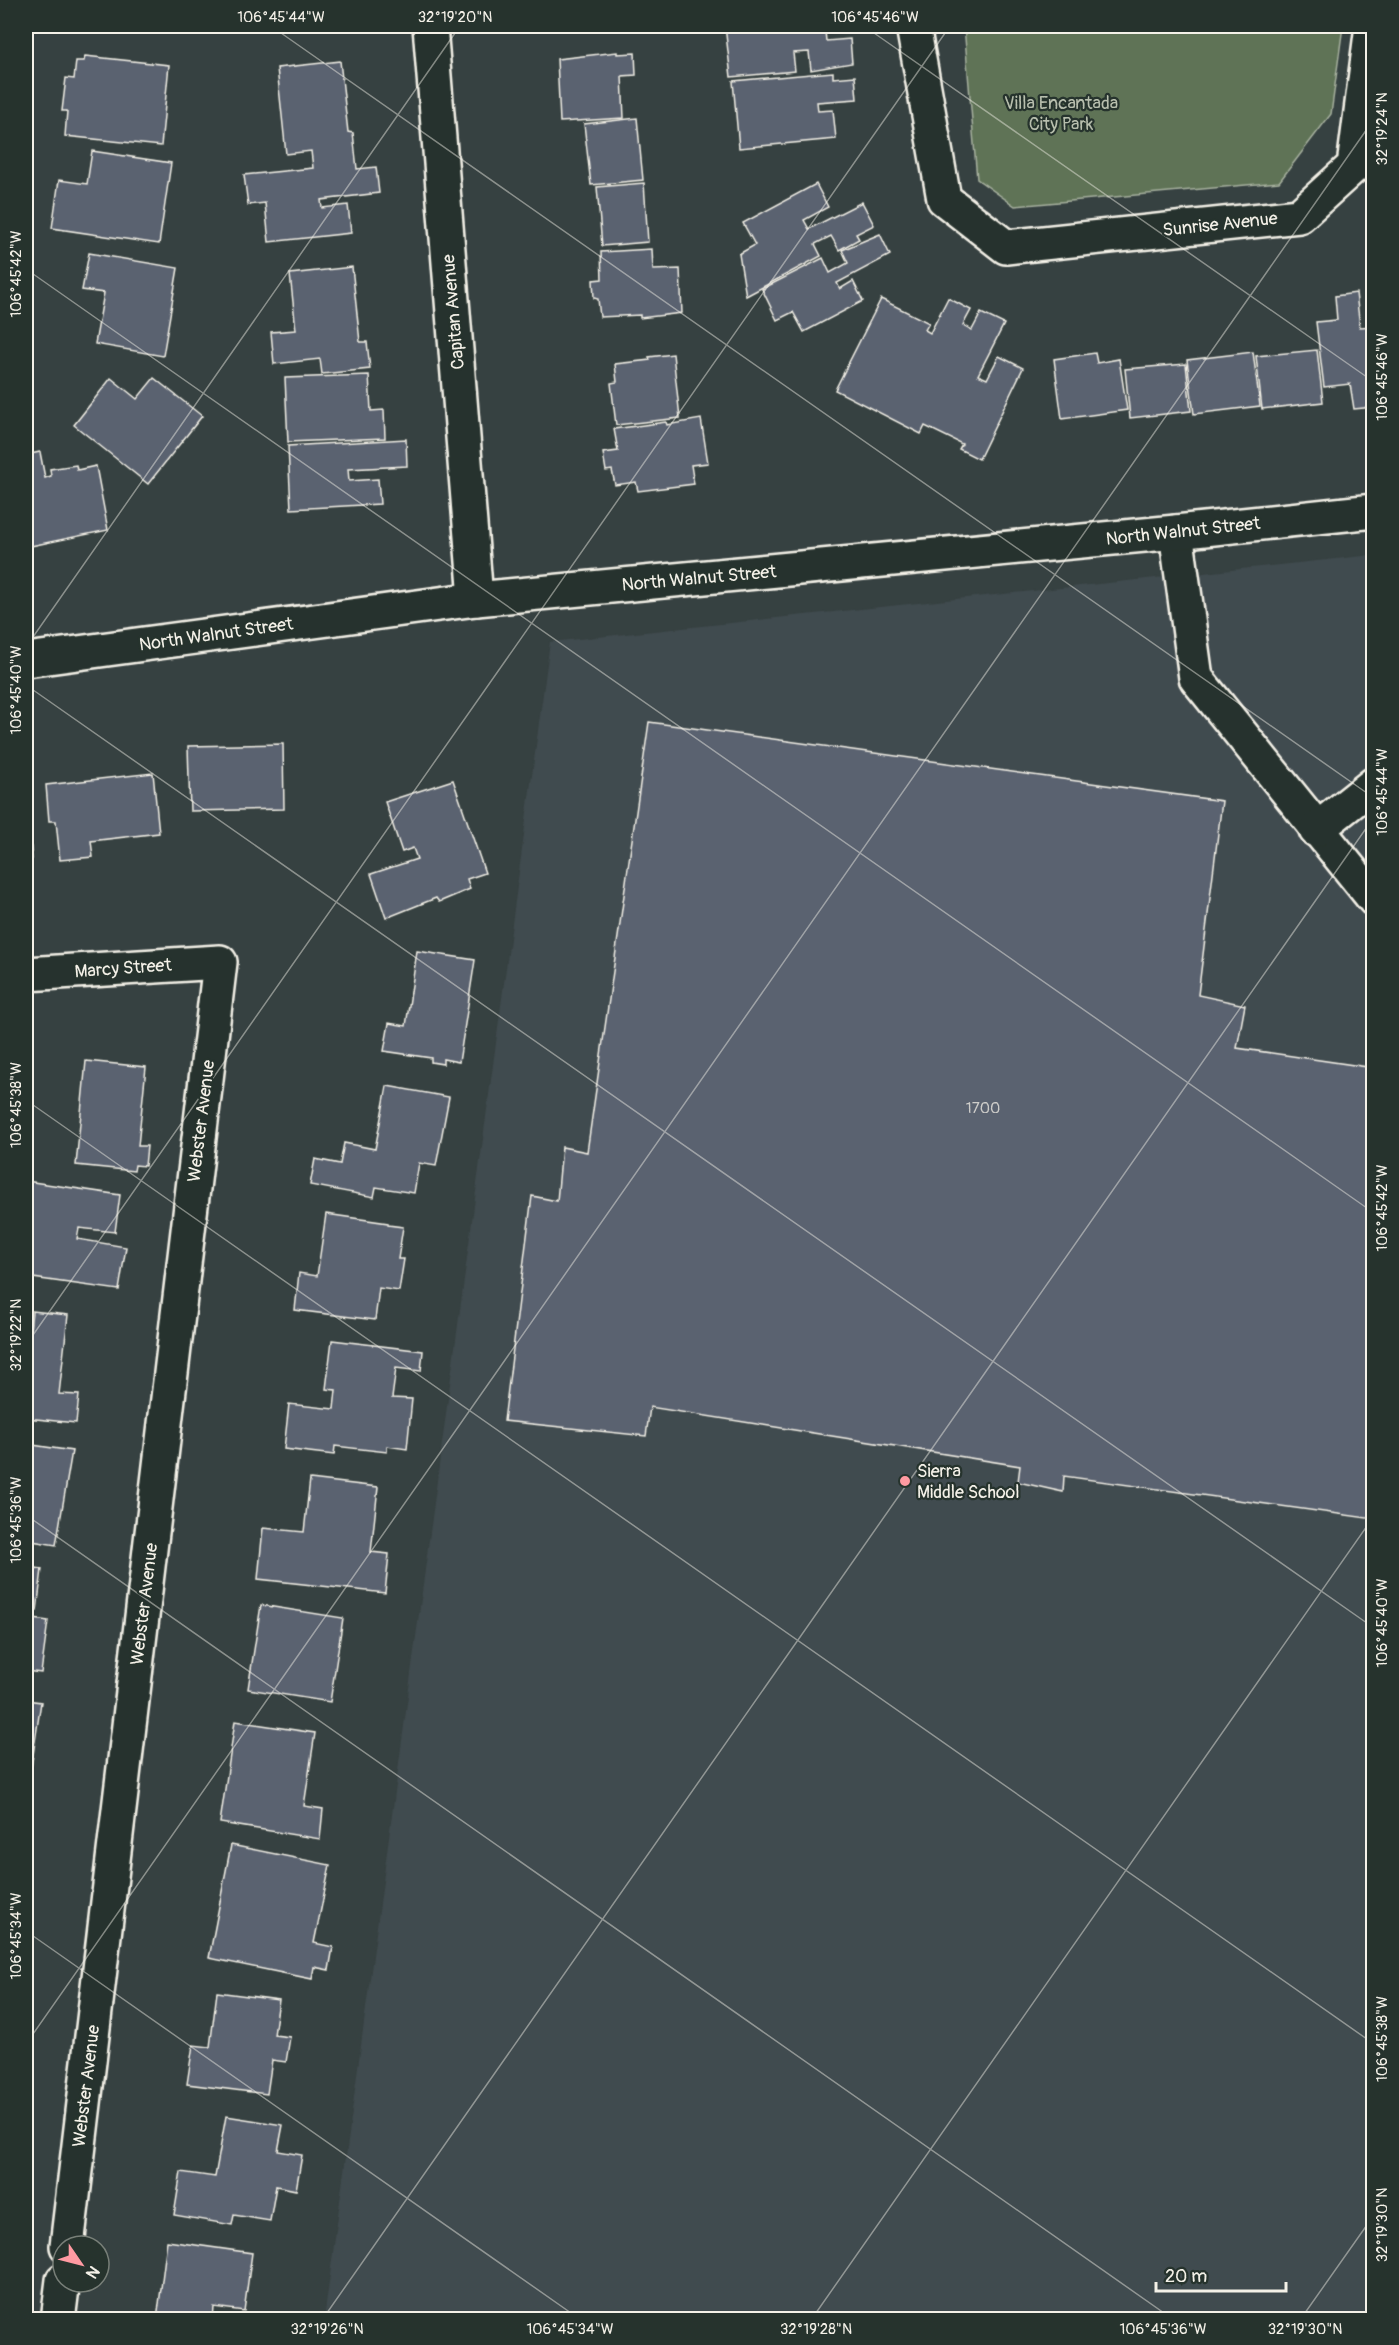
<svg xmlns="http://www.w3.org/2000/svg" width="1399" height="2345" font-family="Pangolin,sans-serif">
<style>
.built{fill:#414b4f}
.green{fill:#5e7357;stroke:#a9b2a0;stroke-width:1.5}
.building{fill:#5a6270;stroke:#f4f1e8;stroke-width:1.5}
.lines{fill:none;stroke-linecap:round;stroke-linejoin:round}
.minor-casing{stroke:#f4f1e8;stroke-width:38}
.minor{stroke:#26332d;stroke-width:33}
.ticks{fill:none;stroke:#f4f1e8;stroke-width:1.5;stroke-opacity:0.45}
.poi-dot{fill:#ff9aa2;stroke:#26332d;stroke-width:2}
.labels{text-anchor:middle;stroke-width:4.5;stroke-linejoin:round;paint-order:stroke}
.number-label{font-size:15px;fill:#cecdca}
.park-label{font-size:18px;fill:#b8bfae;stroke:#26332d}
.street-label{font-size:18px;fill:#f4f1e8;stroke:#26332d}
.poi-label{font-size:18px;fill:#f4f1e8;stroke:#26332d;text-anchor:start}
.neatline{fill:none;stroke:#f4f1e8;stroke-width:2}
.ticks-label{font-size:15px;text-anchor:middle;fill:#f4f1e8}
</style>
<rect width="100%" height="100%" fill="#364141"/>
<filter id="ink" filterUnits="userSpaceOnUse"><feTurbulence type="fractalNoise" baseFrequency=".0167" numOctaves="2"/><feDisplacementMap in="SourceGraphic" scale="12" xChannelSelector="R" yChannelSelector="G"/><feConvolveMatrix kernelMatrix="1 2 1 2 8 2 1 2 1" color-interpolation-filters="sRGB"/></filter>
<g filter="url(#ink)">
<path class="built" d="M1373,555v1764l-1049,1 226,-1678z"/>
<path class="green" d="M964,26h379l-12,88 -52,68 -264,24 -38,-27z"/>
<g class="building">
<path d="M725,26h93l1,6 6,-1 1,10 24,-2 2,24 -41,7 -2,-18 -16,1 2,18 -64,6z"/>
<path d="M617,52v2l18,-1 1,22 -14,1 2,42 -64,4 -3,-63z"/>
<path d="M85,56l84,9 -8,81 -96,-10 2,-25h-5l4,-33 8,1 2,-18h8z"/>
<path d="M340,61l8,71 5,1 4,36 19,-2 3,26 -58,7 1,8 26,-3 3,28 -82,9 -4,-39 -17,2 -4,-30 69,-7 -2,-17 -25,3 -9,-86z"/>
<path d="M833,72v6l22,-2 2,23 -40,3 1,9 15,-1 3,29 -97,9 -6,-67z"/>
<path d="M637,118l6,62 -52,5 -7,-61z"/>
<path d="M92,151l79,12 -12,81 -107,-16 7,-48 28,4z"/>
<path d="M644,183l4,59 -46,4 -5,-59z"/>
<path d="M816,184l12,23 -24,13 5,9 53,-27 12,23 -18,9 3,5 -20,11 -8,-14 -16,8 6,12 -75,40 -7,-42 16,-9 -12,-22z"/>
<path d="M880,234l10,21 -53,28 3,6 13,-8 10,20 -59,31 -11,-20 -16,8 -15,-31 61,-31 7,15 18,-10 -6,-13z"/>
<path d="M652,249l1,21 27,-1 2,44 -42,5v-3l-40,2 -2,-18 -4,-1 -1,-18 9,-1 -1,-27z"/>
<path d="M89,253l89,15 -15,88 -68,-12 9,-51 -22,-3z"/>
<path d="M352,267l8,75h7l3,27 -48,5 -2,-15 -46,5 -3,-32 25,-2 -6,-56z"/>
<path d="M1356,293l4,34 14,-1v81l-20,2 -4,-25 -26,3 -8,-65 21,-2 -2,-24z"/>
<path d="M948,298l23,12 -8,15 9,5 9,-17 23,11 -26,51 9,4 12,-23 24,12 -44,91 -20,-10 3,-5 -37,-18 -4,8 -86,-44 46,-91 48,24 -4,7 5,3z"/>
<path d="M1317,350l6,52 -61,7 -6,-53z"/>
<path d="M1253,352l7,54 -66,8 -7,-54z"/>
<path d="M1095,353l2,10 22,-4 8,51 -65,9 -8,-60z"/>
<path d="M673,354l7,64 -64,7 -5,-42 6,-1 -2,-18 35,-4 -1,-3z"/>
<path d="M1186,364l5,47 -61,7 -5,-49z"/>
<path d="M369,375l2,36 13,-1 1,28 -97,4 -3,-64z"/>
<path d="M111,378l26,21 17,-21 48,38 -54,68 -74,-59z"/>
<path d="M701,419l7,44 -17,2 3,19 -56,7 -2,-9 -21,3 -3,-15 -6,1 -3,-18 15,-2 -4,-22 52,-7 1,3z"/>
<path d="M406,439l1,27 -59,3 1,12 29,-2 2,25 -89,5 -3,-63z"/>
<path d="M40,452l5,26 6,-2 -1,-7 26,-4 1,5 19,-4 12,64 -82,17v-92z"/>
<path d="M649,722l573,79 -24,194 47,10 -8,43 137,20v451l-310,-43 -1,16 -45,-10 2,-16 -370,-59 -4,29 -142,-15 28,-225 25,5 5,-54 25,5z"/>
<path d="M283,744l1,65 -94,2 -2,-65z"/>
<path d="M153,773l6,60 -68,8 2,16 -33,3 -4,-39h-7l-3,-36z"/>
<path d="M453,780l32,93 -18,6 3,10 -31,13 -3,-4 -50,20 -15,-44 46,-15 -4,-11 -11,4 -17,-50z"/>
<path d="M26,797l6,62h-6z"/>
<path d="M417,951l58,9 -16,102 -16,-3v5l-12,-2v-4l-47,-7 5,-28 17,3z"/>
<path d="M86,1061l60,6 -8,79h9l-2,20 -10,-1 -1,6 -58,-6z"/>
<path d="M387,1086l62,11 -13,69 -17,-3 -5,30 -38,-6 -2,10 -64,-12 5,-26 25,5 4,-21 31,6z"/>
<path d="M26,1181l94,14 -5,37 -36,-4 -2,11 49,8 -7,43 -93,-13z"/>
<path d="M326,1214l62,9v2l15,2 -5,32h6l-5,32 -20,-3 -4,32 -80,-10 4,-37 18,3z"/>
<path d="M32,1311l36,4 -9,79 20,1 -3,28 -50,-5v-69l2,1z"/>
<path d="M332,1340l91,11 -2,20 -25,-3 -4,30 20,1 -5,50 -20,-3v6l-52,-6 -1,9 -50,-6 5,-45 45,5 2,-19 -10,-1z"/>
<path d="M26,1444l46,7 -16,94 -30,-5z"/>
<path d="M310,1479l68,8 -7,65 18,2 -4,39 -127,-14 5,-51 41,4z"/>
<path d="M26,1567l16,2 -5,42 -11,-1z"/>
<path d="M261,1605l82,13 -13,84 -82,-13z"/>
<path d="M26,1618l22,3 -7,52 -15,-2z"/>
<path d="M26,1700l15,2 -15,99z"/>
<path d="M235,1721l80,12 -11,73 19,3 -3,30 -100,-16z"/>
<path d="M231,1845l99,20 -16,78 19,4 -4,23 -15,-3 -2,12 -103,-21z"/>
<path d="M217,1992l62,8 -5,35 16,2 -4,25 -14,-2 -5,34 -80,-10 6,-39 17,2z"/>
<path d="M226,2116l57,9 -5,26 24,4 -6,35 -20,-4 -6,35 -36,-6 -2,10 -58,-10 7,-43 34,5z"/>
<path d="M167,2241l85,12 -8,58 -30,-4 -1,13h-56z"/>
</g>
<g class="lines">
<g class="minor-casing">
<g id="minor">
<path d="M430,26l46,573"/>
<path d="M913,26l31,173 62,48 293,-31 55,-50 18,-140"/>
<path d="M1176,532l20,146 178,221"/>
<path d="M26,660l450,-61 700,-67 198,-21"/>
<path d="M1316,830l58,-46"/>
<path d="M26,974l194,-12 -153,1284"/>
<path d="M58,2320l5,-40"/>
</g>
</g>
<use href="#minor" class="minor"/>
</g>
</g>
<path class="ticks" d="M271,26l1103,772M864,26l510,356M26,269l1348,944M26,647l434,-621M26,685l1348,943M26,1100l1348,944M26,1345l924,-1319M26,1515l1148,805M26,1931l555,389M26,2044l1348,-1925M322,2320l1052,-1503M811,2320l563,-804M1300,2320l74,-105"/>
<circle class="poi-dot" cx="905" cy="1481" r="6"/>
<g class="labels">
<g class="number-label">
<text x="983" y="1113">1700</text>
</g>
<g class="park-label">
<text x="1061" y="109">Villa Encantada<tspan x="1061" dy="21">City Park</tspan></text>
</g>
<g class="street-label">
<text transform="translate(1220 224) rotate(-6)" y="6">Sunrise Avenue</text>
<text transform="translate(453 312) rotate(-95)" y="6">Capitan Avenue</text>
<text transform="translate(1183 531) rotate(-6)" y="6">North Walnut Street</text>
<text transform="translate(699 578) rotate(-5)" y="6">North Walnut Street</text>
<text transform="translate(216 634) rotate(-8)" y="6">North Walnut Street</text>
<text transform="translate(123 968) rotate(-4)" y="6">Marcy Street</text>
<text transform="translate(201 1121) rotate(-83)" y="6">Webster Avenue</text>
<text transform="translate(144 1604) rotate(-83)" y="6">Webster Avenue</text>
<text transform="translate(86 2086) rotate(-83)" y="6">Webster Avenue</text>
</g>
<g class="poi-label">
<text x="917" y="1477">Sierra<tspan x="917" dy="21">Middle School</tspan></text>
</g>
</g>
<rect width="1399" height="2345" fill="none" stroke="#26332d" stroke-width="66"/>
<g transform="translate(81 2264) rotate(125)"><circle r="28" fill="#26332d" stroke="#787f78" stroke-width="1.5"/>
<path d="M0-4.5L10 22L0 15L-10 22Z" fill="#ff9aa2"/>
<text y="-9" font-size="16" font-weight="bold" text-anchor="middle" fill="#f4f1e8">N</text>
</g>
<path d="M1156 2282v9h130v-9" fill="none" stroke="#f4f1e8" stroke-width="3"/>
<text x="1165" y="2282" font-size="18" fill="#f4f1e8" stroke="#26332d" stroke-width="4.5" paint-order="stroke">20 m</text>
<rect x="33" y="33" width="1333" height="2279" class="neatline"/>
<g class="ticks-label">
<text x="281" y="22">106°45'44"W</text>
<text x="455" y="22">32°19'20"N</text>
<text x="875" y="22">106°45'46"W</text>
<text transform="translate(1382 129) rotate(-90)" y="5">32°19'24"N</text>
<text transform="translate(16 274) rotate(-90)" y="5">106°45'42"W</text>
<text transform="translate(1382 377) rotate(-90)" y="5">106°45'46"W</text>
<text transform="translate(16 690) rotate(-90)" y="5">106°45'40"W</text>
<text transform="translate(1382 792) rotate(-90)" y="5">106°45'44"W</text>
<text transform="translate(16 1105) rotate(-90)" y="5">106°45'38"W</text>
<text transform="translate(1382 1208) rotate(-90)" y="5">106°45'42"W</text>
<text transform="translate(16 1335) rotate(-90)" y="5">32°19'22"N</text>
<text transform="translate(16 1520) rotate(-90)" y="5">106°45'36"W</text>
<text transform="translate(1382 1623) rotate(-90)" y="5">106°45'40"W</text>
<text transform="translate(16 1936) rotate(-90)" y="5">106°45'34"W</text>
<text transform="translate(1382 2039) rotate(-90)" y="5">106°45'38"W</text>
<text transform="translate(1382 2225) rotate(-90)" y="5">32°19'30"N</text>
<text x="327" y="2334">32°19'26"N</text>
<text x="570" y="2334">106°45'34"W</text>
<text x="816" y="2334">32°19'28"N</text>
<text x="1163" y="2334">106°45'36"W</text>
<text x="1305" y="2334">32°19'30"N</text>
</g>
</svg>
